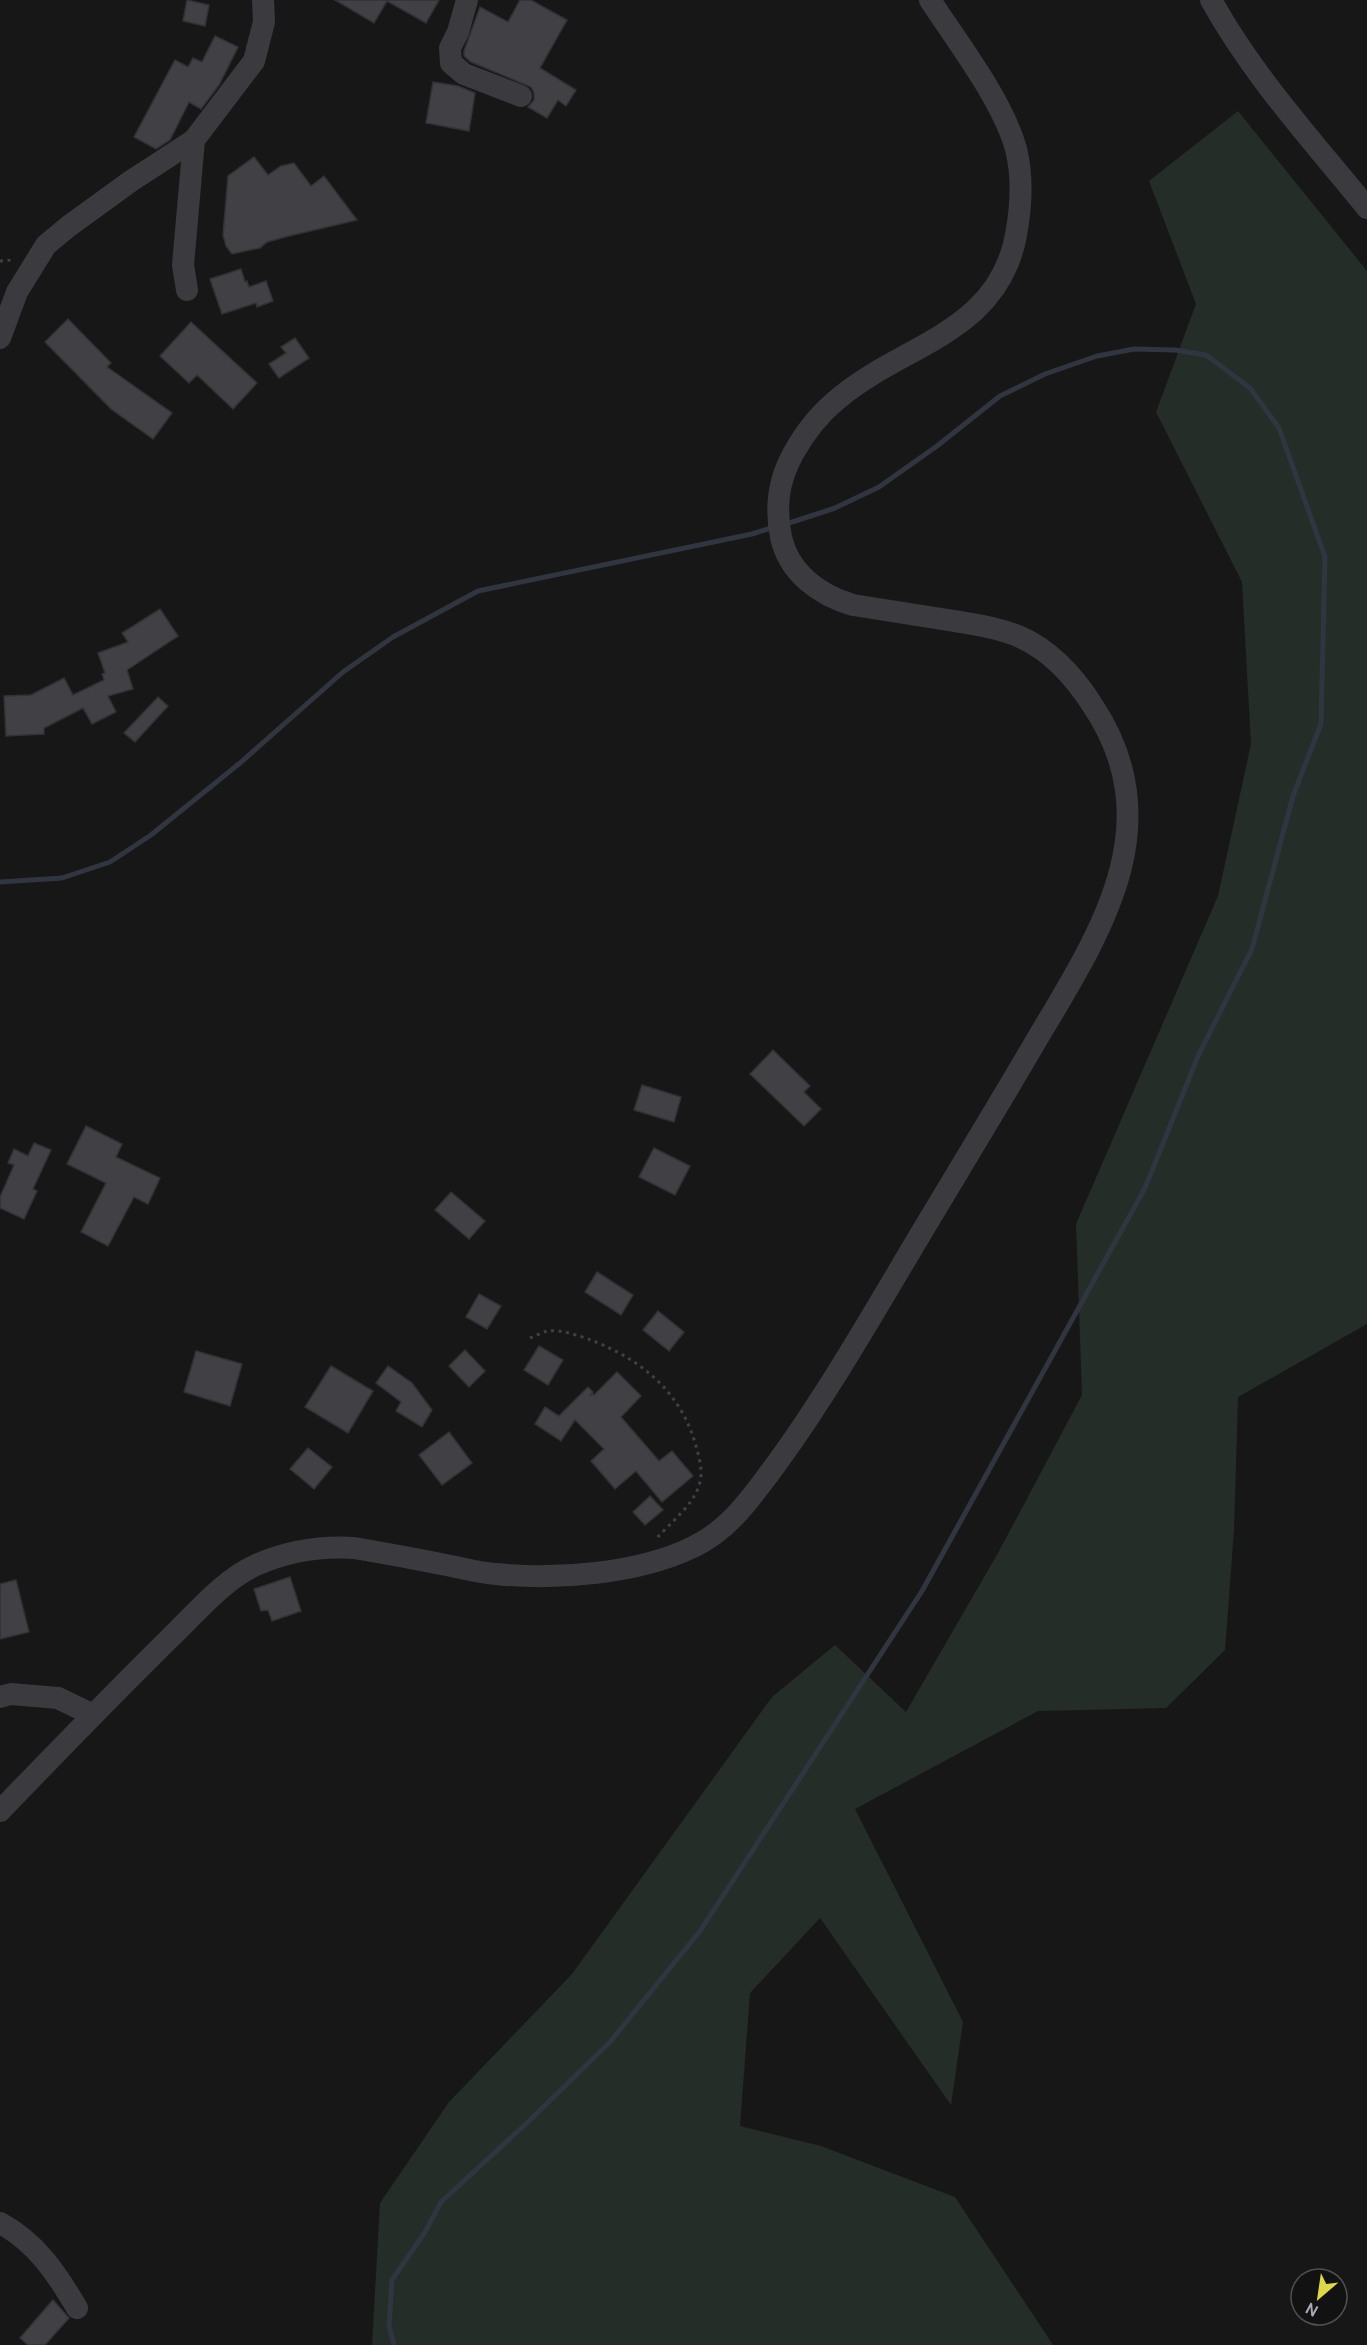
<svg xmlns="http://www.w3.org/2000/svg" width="1367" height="2345" font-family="Cabin,sans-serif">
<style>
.green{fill:#252d29}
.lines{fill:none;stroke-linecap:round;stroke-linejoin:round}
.stream{stroke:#313540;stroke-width:5}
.building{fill:#414145;stroke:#323134;stroke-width:1.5}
.path{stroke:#404046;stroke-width:3;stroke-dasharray:3 4.5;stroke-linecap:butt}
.minor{stroke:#3b3a3f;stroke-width:22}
</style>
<rect width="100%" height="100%" fill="#171718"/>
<path class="green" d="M1238,111l129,160v1053l-129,73 -4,133 -9,120 -59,58 -128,3 -183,98 108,213 -12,83 -131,-187 -70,75 -10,133 81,20 134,51 98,148h-681l8,-142 69,-101 123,-128 200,-277 63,-52 71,67 92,-159 84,-158 -6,-171 142,-328 33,-152 -9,-162 -86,-170 40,-108 -47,-123z"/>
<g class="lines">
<g class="stream">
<path d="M0,882l62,-4 48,-16 41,-27 89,-72 103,-91 50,-35 85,-46 274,-57 22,-7"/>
<path d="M394,2345l-5,-19 3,-46 33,-48 16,-30 88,-81 81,-79 90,-111 222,-340 223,-403 54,-134 53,-105 41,-153 28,-72 4,-167 -46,-129 -29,-40 -44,-33 -31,-5 -41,-1 -37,7 -52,18 -45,22 -63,50 -58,41 -44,21 -52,17"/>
</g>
</g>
<g class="building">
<path d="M187,0l22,5 -4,21 -22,-5z"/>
<path d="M335,0h104l-13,23 -39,-22 -13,22z"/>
<path d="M520,0h11l36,20 -27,48 36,22 -10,16 -8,-6 -11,18 -19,-11 6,-7v-7l-3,-6 -60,-25 -7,-6v-5l16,-44 28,15z"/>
<path d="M215,36l23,11 -19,38 -18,24 -12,-7 -19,38 -14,9 -22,-12 41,-77 13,7 5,-9 9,4z"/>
<path d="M433,82l25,4 17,7 -6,38 -43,-8z"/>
<path d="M254,157l14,18 13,-9 13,-3 17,23 13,-10 33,44 -68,16 -22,6 -7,6 -28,6 -6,-8 -3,-11 5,-59z"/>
<path d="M241,269l4,13 2,-1 2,6 17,-6 7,20 -16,6 -1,-4 -34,11 -12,-35z"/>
<path d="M68,319l43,44 -4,4 65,46 -19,26 -42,-30 -66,-67z"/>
<path d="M191,322l66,61 -24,26 -36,-34 -8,8 -29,-27z"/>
<path d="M295,338l14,20 -30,20 -10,-14 17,-11 -5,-6z"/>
<path d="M160,609l18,27 -51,34 6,19 -25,7 8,16 -24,12 -9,-16 -39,20v6l-38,2 -2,-40 27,-1 33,-17 9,17 31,-15 -2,-6 3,-1 -7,-20 30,-11 -6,-9z"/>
<path d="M158,697l10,9 -33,36 -11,-9z"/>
<path d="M773,1050l37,36 -6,6 17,17 -17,17 -54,-52z"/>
<path d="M642,1085l39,12 -7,25 -40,-12z"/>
<path d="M86,1126l36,18 -6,13 44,21 -12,26 -14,-7 -26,49 -27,-14 25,-49 -39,-19z"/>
<path d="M34,1143l17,7 -18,39 4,2 -13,28 -24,-11v-11l14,-32 -6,-2 6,-14 14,7z"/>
<path d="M654,1148l36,18 -15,29 -36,-18z"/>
<path d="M451,1192l34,29 -16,18 -34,-29z"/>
<path d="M597,1272l36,23 -12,20 -36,-23z"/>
<path d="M479,1294l22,12 -14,23 -21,-12z"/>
<path d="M658,1311l26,21 -15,19 -26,-21z"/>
<path d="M539,1346l24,14 -15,25 -24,-15z"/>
<path d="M465,1350l20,21 -16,16 -20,-21z"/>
<path d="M196,1351l46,13 -12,42 -46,-14z"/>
<path d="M331,1366l42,25 -25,42 -43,-26z"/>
<path d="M388,1366l24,17 20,27 -10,17 -26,-16 5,-9 -25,-19z"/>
<path d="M617,1372l24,24 -20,21 38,44 13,-10 21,25 -31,26 -26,-31 -21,18 -24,-28 13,-12 -29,-29 -14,21 -26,-17 10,-17 14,9 29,-29 5,5 -3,4 2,-3 2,2z"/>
<path d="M449,1432l23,31 -30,22 -23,-30z"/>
<path d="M308,1448l24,19 -18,22 -24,-20z"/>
<path d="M650,1496l13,14 -18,15 -12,-13z"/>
<path d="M290,1577l11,34 -29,10 -4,-11 -7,1 -7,-22z"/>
<path d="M16,1580l13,52 -29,7v-55z"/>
<path d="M53,2300l16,18 -24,27h-17l-8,-7z"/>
</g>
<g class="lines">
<g class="path">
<path d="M0,261l12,-1"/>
<path d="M530,1338c5,-2 11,-5 17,-7 13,-2 33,5 44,9 51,20 90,52 105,106 3,11 7,24 4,36 -5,22 -29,40 -44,57"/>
</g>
<g class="minor">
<path d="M467,0l-9,32 -8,16 1,15 13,11 57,22"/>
<path d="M1211,0c42,76 101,140 156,208"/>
<path d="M187,290l-4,-25 11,-125 60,-79 10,-39 -1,-22"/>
<path d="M0,338l17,-46 29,-47 23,-19 62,-45 63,-41"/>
<path d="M0,1697l11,-3 47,4 35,17"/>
<path d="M0,1811c56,-58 112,-116 170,-173 26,-25 53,-58 86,-73 32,-14 64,-19 98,-17 29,5 58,10 87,16 18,3 37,9 55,10 60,6 142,0 197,-27 37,-17 60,-52 84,-84 55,-76 101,-158 149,-238 36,-60 72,-119 107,-179 63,-107 141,-218 60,-340 -19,-30 -42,-56 -75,-70 -23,-9 -46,-12 -70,-16 -32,-5 -64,-10 -95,-15 -34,-10 -64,-32 -72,-68 -6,-30 -3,-56 12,-83 12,-22 26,-40 46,-56 64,-54 159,-65 177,-163 5,-27 7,-58 0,-86 -13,-48 -58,-106 -86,-149"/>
<path d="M0,2223c36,19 57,51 77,85"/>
</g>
</g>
<g transform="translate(1319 2297) rotate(209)"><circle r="28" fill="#121213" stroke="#4f4f55" stroke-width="1.5"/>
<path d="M0-4.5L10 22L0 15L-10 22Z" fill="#ddd849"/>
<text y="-9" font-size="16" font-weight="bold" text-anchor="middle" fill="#aaaab7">N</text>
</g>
</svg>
